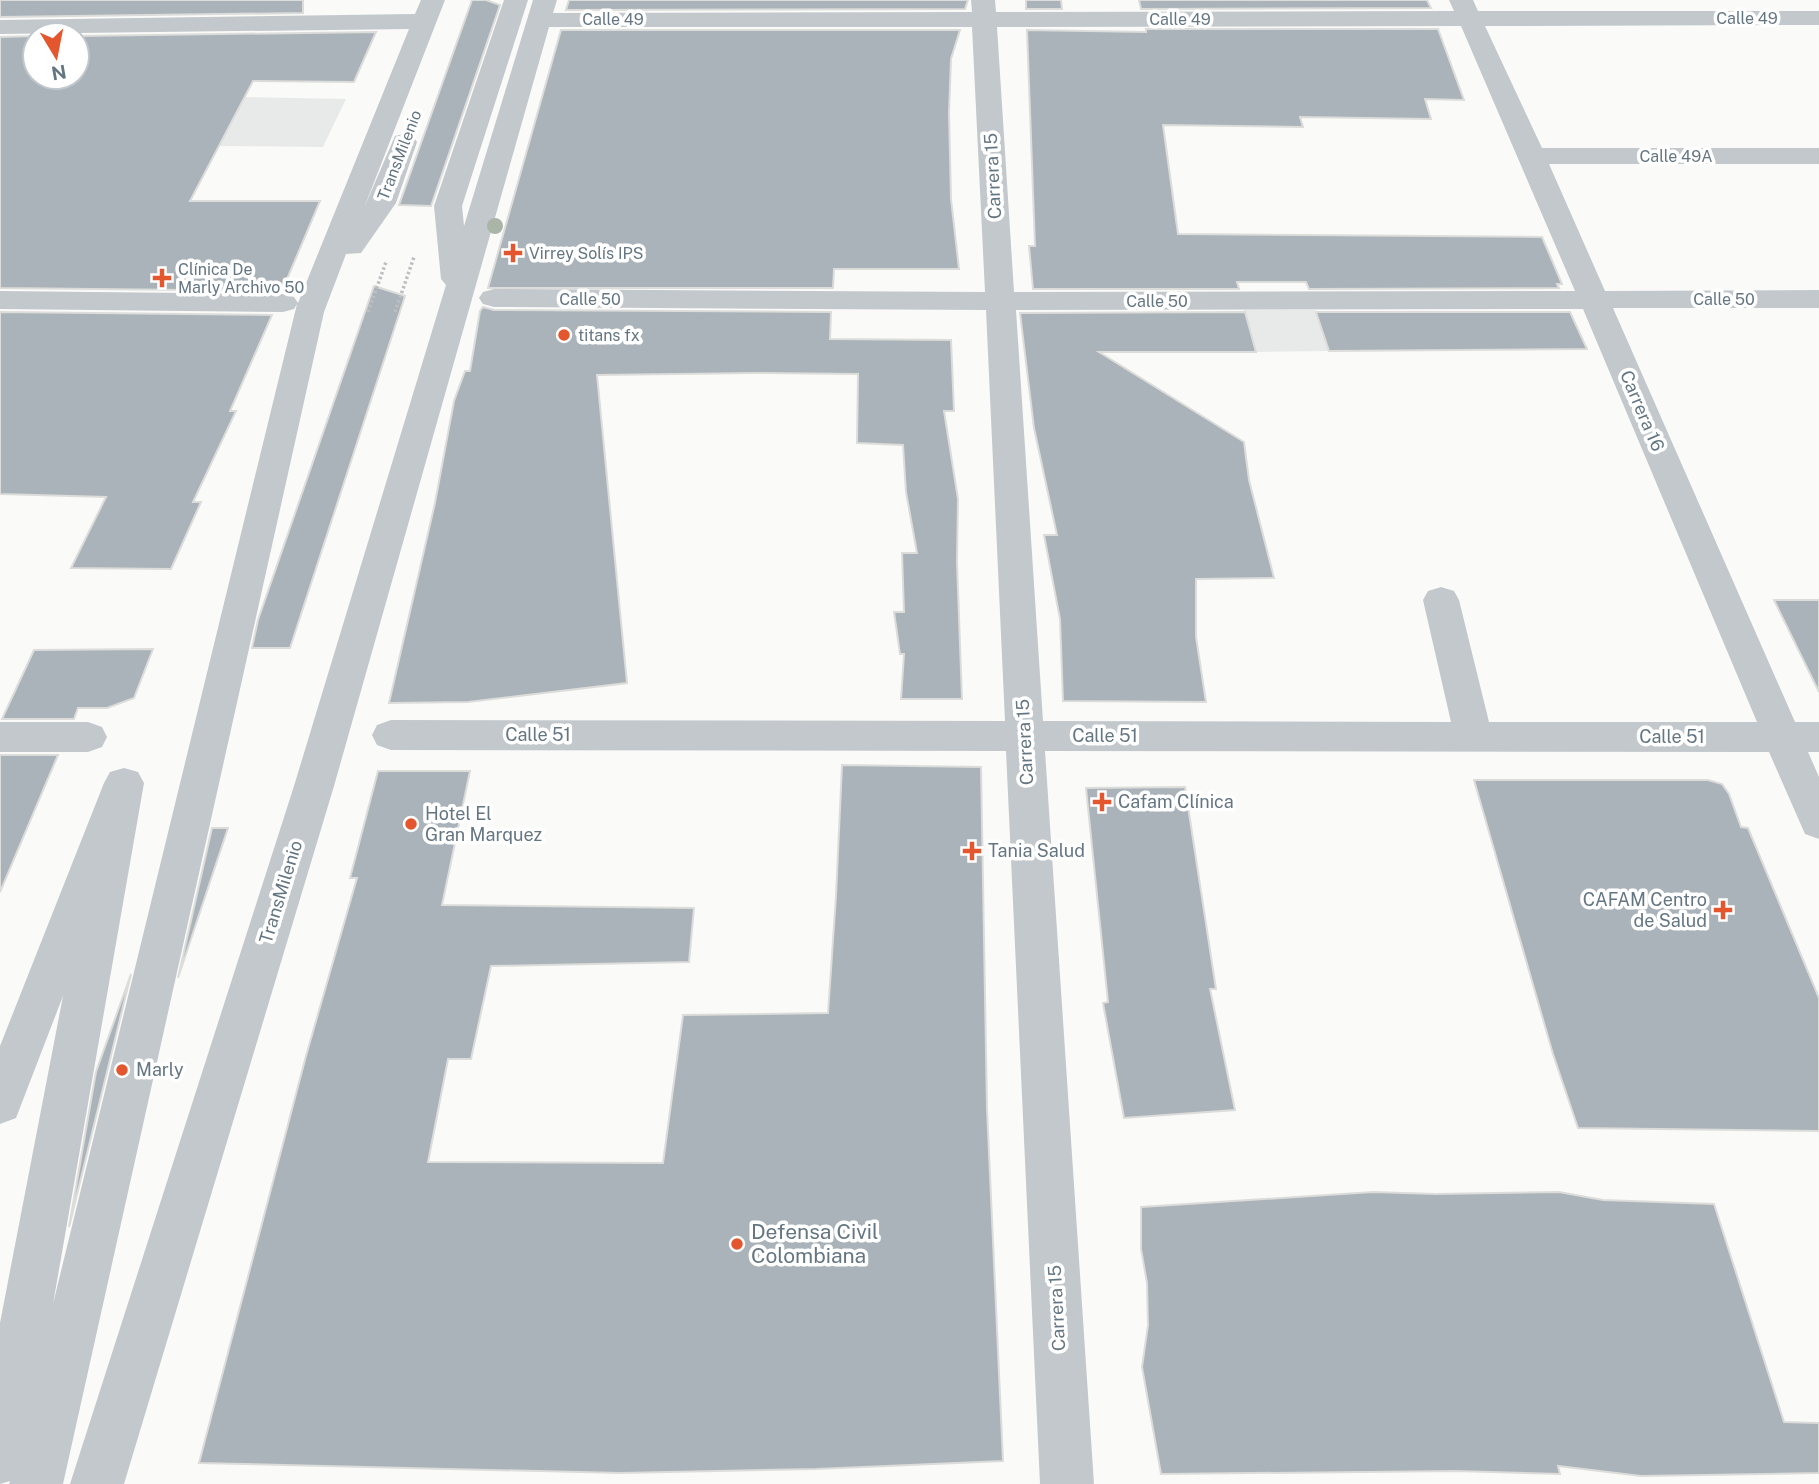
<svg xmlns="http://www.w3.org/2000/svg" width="1819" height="1484" font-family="'Public Sans',sans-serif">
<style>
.built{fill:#e8e9e9}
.building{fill:#aab3b9;stroke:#dcdcda;stroke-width:2}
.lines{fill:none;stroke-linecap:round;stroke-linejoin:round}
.path{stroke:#bbbfc2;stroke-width:3.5;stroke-dasharray:2.5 2.5;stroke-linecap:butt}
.minor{fill:#c3c8cc;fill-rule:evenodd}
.tree{fill:#aab4a7}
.poi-dot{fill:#e4572e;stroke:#fff;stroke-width:2.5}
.labels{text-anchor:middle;stroke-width:7;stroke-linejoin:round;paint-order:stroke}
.far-street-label{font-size:16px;fill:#657683;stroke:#fff}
.far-poi-label{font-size:16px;fill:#657683;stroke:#fff;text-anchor:start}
.street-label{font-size:18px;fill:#657683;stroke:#fff}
.poi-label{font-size:18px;fill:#657683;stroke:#fff;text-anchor:start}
.near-poi-label{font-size:21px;fill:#657683;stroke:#fff;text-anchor:start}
</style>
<rect width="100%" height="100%" fill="#fafaf8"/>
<g class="built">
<path d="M244,97l102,2 -23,48 -104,-1z"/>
<path d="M1244,310h71l14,41 -73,1z"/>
</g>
<g class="building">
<path d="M0,0h303v13l-303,4z"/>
<path d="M472,0h14l14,5 -69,201 -32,-1z"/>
<path d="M569,0h399l-3,9 -399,1z"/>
<path d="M1026,0h35l1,9h-36z"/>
<path d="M1139,0h288l4,8 -290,1z"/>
<path d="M1146,29h292l26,71 -39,-1 6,20 -131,-2 3,10 -140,-2 15,109 364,3 20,47h-5l2,4 -250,1 -3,-7h-69l2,7h-206l-4,-43h6l-8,-216 119,2z"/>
<path d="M561,30h399l-9,29 -2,54 2,86 8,70h-125l-1,19h-345z"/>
<path d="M376,32l-22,50 -101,-1 -63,120h130l-38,90 -282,-3v-251l35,-1v41h42v-41z"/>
<path d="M374,286l31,10 -115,352h-38l6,-28z"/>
<path d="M483,307l11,3 337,2 -1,27 121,1 3,71h-10l14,88 -1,63 5,137h-61l3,-45h-4l-6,-42h10l-2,-59h15l-11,-61 -3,-47 -46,-2 1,-69 -103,-1 -158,2 30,308 -159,19 -79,1 46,-200 19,-102 11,-30h5l10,-60z"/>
<path d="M0,312l272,3 -42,96h6l-43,91h8l-30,67 -100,-1 35,-71 -106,-3z"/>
<path d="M1245,312l11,40h-157l145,90 5,38 25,98 -78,1v58l10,65 -143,-1 -3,-82 -16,-84h13l-23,-107 -14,-115z"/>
<path d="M1316,312h254l17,37 -258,2z"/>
<path d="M1774,600h45v92z"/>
<path d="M153,649l-19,49 -27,10h-29l-4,11h-72l32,-69z"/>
<path d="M0,755h58l-58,137z"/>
<path d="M842,765l139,2 6,342 16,352 -187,8 -196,4 -421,-10 107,-407 51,-178h-7l28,-107h92l-28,134 252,3 -5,54 -198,4 -20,93h-23l-20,103 235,1 20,-148 145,-2 8,-117z"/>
<path d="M1474,780h234l14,4 7,10 12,33 7,1 71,170v133l-241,-3 -25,-74z"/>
<path d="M1185,787l31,202h-6l25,121 -111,8 -21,-115 5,-1 -22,-214z"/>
<path d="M212,828h16l-50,150z"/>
<path d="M131,974l-62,253 27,-155z"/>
<path d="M1373,1192l62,2 124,-2 44,8 111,4 70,218 35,1v50l-178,3 -83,-10 2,8 -104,-3 -295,3 -19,-107 6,-42 -1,-42 -6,-34v-42z"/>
</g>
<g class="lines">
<g class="path">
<path d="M368,312l18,-50"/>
<path d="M395,312l19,-55"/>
</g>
<g class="minor">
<path d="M421,0h24l-81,208 31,-72 9,-2 9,2 4,6 -21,61 -35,50 -15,1 -22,58 -261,1172h-54l1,-3 -10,3v-161l63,-327 -47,122 -16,6v-78l104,-263 6,-11 14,-4 14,4 6,11 -91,521 244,-1000 -3,5 -11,3 -283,-3v-18l283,3 11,3 4,6 111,-274 -409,5v-14l415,-6z"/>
<path d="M504,0h24l-66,206 2,20 69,-226h24l-4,13 419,-1 -1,-12h24l1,12 458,-1 -5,-11h24l5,11h341v14l-334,1 57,122h277v16h-270l56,127 214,-1v18h-206l182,414h24v30h-11l11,25v62l-14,-5 -36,-82 -724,-1 49,733h-54l-34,-733 -615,-1 -14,-5 -5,-10 5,-10 14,-5 614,1 -19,-411 -492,-3 -11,-3 -4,-6 4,-6 11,-3 491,3 -13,-265h-423l-215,759 -210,698h-54l224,-698 152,-501 -5,-6 -7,-73zM1461,26l114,265 -561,1 -17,-265zM1583,309l174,413h-268l-30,-122 -5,-9 -13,-4 -13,4 -5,9 28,122 -408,-1 -27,-411z"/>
<path d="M0,722h88l14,5 5,10 -5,10 -14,5h-88z"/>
</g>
</g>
<circle class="tree" cx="495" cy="226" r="8"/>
<g class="poi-dot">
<path d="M509.5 242.5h7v7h7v7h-7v7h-7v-7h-7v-7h7z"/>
<path d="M158.5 267.5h7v7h7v7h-7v7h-7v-7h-7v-7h7z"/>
<circle cx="564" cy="335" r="7"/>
<path d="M1098.5 791.5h7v7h7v7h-7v7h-7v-7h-7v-7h7z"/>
<circle cx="411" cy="824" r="7"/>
<path d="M968.5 840.5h7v7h7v7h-7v7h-7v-7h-7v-7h7z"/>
<path d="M1719.5 899.5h7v7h7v7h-7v7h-7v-7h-7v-7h7z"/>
<circle cx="122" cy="1070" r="7"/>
<circle cx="737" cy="1244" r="7"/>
</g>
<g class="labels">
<g class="far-street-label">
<text x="1747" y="24">Calle 49</text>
<text x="613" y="25">Calle 49</text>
<text x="1180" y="25">Calle 49</text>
<text transform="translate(399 155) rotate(-69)" y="6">TransMilenio</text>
<text x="1676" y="162">Calle 49A</text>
<text x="590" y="305">Calle 50</text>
<text x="1724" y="305">Calle 50</text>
<text x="1157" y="307">Calle 50</text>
</g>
<g class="far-poi-label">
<text x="529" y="259">Virrey Solís IPS</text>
<text x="178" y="275">Clínica De<tspan x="178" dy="18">Marly Archivo 50</tspan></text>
<text x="578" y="341">titans fx</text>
</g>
<g class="street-label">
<text transform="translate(993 176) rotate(-93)" y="6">Carrera 15</text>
<text transform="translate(1642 411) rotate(67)" y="6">Carrera 16</text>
<text x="538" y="741">Calle 51</text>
<text x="1105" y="742">Calle 51</text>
<text x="1672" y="743">Calle 51</text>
<text transform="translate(1025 742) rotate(-93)" y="6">Carrera 15</text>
<text transform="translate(281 892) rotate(-73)" y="6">TransMilenio</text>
<text transform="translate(1057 1308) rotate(-93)" y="6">Carrera 15</text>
</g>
<g class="poi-label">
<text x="1118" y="808">Cafam Clínica</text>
<text x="425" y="820">Hotel El<tspan x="425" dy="21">Gran Marquez</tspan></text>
<text x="988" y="857">Tania Salud</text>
<text x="1707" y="906" text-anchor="end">CAFAM Centro<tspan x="1707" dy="21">de Salud</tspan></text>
<text x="136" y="1076">Marly</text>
</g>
<g class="near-poi-label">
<text x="751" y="1239">Defensa Civil<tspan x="751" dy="24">Colombiana</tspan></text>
</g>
</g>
<g transform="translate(56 56) rotate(170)"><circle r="33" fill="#ffffff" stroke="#c1c8cd" stroke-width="2"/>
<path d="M0-5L12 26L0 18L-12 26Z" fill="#e4572e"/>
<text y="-10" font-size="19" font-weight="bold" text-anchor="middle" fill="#657683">N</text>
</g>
</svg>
